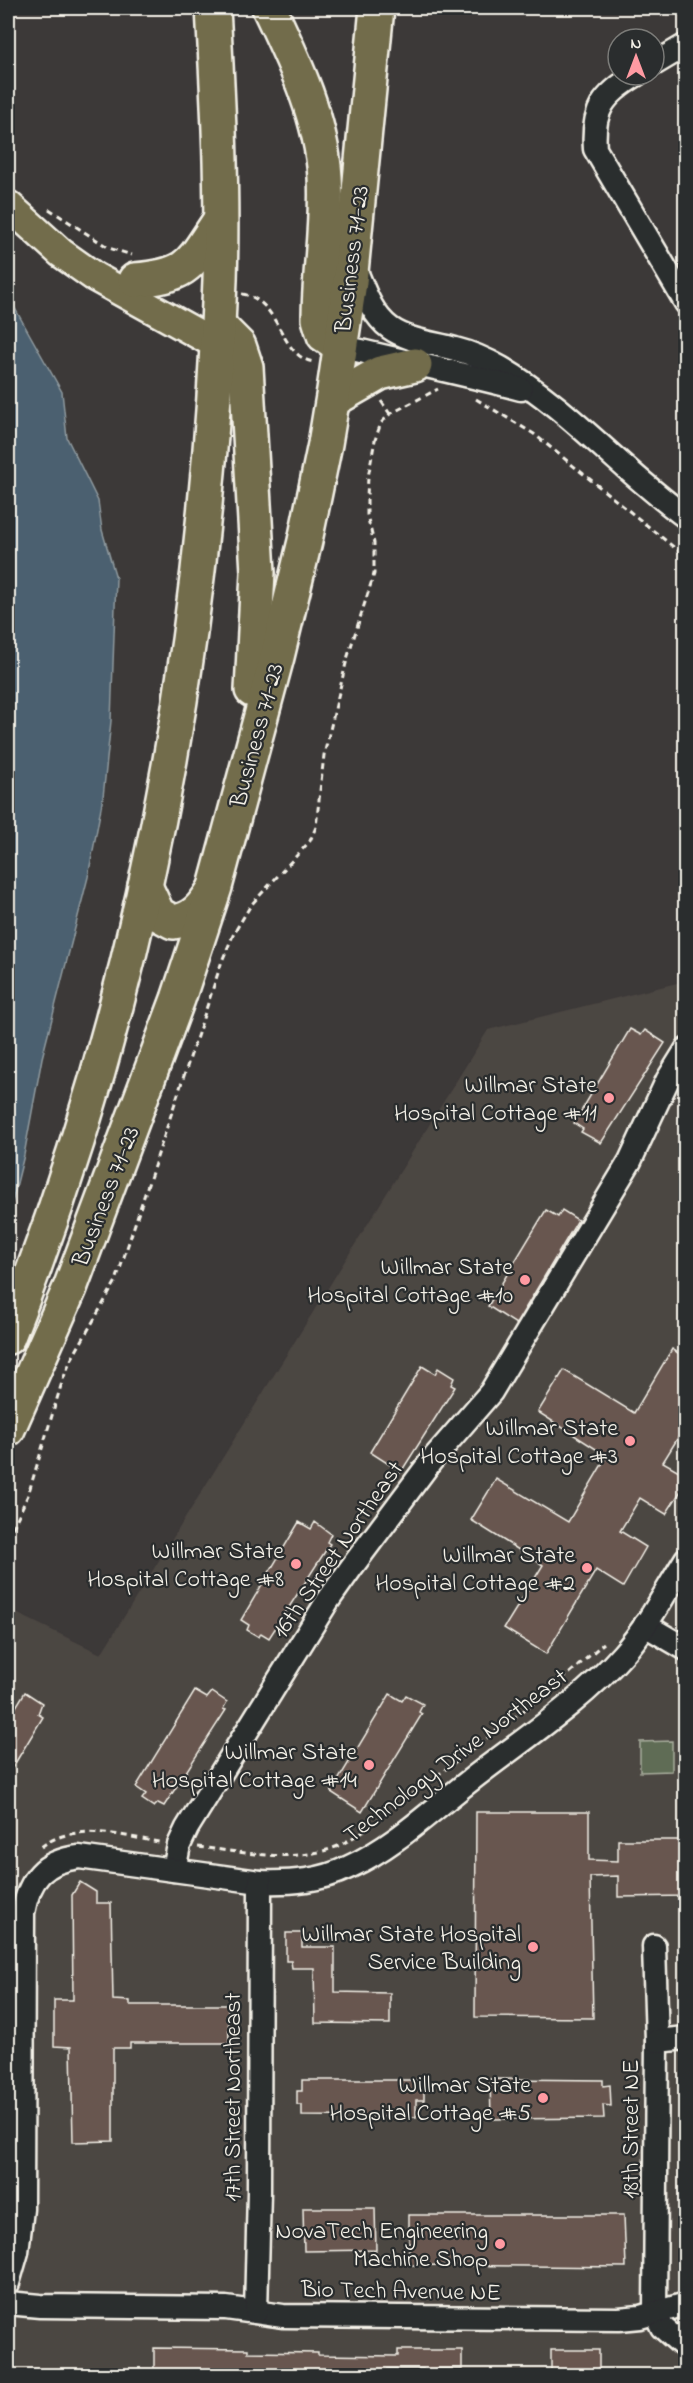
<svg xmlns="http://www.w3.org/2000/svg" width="693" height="2383" font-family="'Indie Flower',sans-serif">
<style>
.built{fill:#4c4642}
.green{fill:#5e6c54;stroke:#a9ae9e;stroke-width:1.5}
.water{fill:#4c606f;stroke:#8f9a9f;stroke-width:1.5}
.building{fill:#675650;stroke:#f4f1e8;stroke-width:1.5}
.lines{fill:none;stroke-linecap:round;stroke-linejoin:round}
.minor-casing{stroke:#f4f1e8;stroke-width:27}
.major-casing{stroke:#f4f1e8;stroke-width:33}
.highway-casing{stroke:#f4f1e8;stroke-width:38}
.path{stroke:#f4f1e8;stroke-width:3;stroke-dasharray:6 4.5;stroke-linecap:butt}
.minor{stroke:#2a2d2e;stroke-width:22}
.major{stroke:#726c4b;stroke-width:28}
.highway{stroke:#726c4b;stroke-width:33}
.poi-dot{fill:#ff9aa2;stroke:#2a2d2e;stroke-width:2}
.labels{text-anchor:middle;stroke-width:4.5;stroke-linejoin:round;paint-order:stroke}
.street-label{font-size:24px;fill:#f4f1e8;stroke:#2a2d2e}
.poi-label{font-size:24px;fill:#f4f1e8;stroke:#2a2d2e;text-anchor:end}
</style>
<rect width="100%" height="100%" fill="#3c3938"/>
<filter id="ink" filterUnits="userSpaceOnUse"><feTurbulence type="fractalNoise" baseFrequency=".0167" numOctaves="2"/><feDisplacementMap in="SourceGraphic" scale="12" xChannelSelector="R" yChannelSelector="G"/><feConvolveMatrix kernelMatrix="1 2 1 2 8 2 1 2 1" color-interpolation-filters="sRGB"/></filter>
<g filter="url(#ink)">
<path class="built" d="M685,981v1394h-677v-761l2,-4 91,44 387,-624z"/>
<path class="green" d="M672,1741v30l-32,1v-30z"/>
<path class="water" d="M8,296l54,96 5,46 31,63 4,29 14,48 -5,143 -8,76 -15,80 -46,181 -18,97 -16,64z"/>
<g class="building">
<path d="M630,1029l11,6 4,-5 20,13 -64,100 -20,-11 2,-3 -9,-6z"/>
<path d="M546,1210l12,7 4,-7 16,10 -62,104 -28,-18z"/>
<path d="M672,1349l14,9v67l-23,37 23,13v8l-20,31 -26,-16 -20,33 26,16 -23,40 -27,-17 -50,84 -42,-26 39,-63 -72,-45 25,-41 72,43 39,-66 -69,-44 26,-42 70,43z"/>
<path d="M422,1366l13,8 3,-6 16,10 -3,7 4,2 -54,85 -31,-20z"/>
<path d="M299,1522l12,7 4,-7 16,12 -4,8 3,2 -61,94 -8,-5 -2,4 -12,-7 2,-5 -8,-5z"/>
<path d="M195,1691l12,7 5,-6 15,10 -4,7 3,1 -62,96 -6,-3 -4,4 -12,-8 4,-5 -10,-7z"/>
<path d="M25,1692l17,11 -4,11 5,3 -35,58v-55z"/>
<path d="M390,1694l12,7 4,-6 17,9 -4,8 3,2 -60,98 -31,-20z"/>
<path d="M476,1812h113v48l29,1v-21h68v56l-68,1v-21l-28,1 3,141 -118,-1z"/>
<path d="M80,1882l16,10v11h15l2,97 17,1v4h98l1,38h-99v5h-17v93l-40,1 -2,-95 -17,-1v-46h19l-1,-105z"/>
<path d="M286,1933h16v14h33v45l55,1v31l-75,-1 -1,-55h-22l-1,-7h-5z"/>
<path d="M490,2079l113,1v6l7,-1 1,21 -8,-1 1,13 -113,1z"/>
<path d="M302,2080h114v3h8v17h-8v17l-114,-1v-11h-5v-14h5z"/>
<path d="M303,2208h72l1,42 -72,1z"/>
<path d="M409,2215h215l2,52 -217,-2z"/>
<path d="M154,2348l94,1v3l70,1v2l80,1v-6h64v19h-26v7h-13v-7h-35v7h-234z"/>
<rect x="551" y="2350" width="48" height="21"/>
</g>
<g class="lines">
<g class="minor-casing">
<g id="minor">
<path d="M654,64l32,-19"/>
<path d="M636,75c-33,20 -44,35 -41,74l91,154"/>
<path d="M354,266c9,21 16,47 36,62 18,13 44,15 65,21 16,4 32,11 46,19 68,40 121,103 185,149"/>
<path d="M340,346c61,15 121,27 181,43"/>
<path d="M645,1625l41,24"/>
<path d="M174,1870l5,-25 8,-17 140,-226 24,-34 80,-107 60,-69 139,-231 38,-82 18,-29"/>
<path d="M654,1946l3,95 -2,271 7,15 24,21"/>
<path d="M657,2041l29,-3"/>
<path d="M8,2283l9,-31 5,-43 1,-296c6,-34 21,-52 56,-56l181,25c31,1 61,-1 89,-15 45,-20 84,-58 123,-88 49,-38 110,-78 151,-125 25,-28 43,-63 63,-95"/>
<path d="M8,2303l32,3 186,2 57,8 336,3 21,-2 46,-13"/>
<path d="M256,2312l3,-121 1,-309"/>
</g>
</g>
<g class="major-casing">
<path id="major" d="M8,205l53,48 34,24 121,67"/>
</g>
<g class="highway-casing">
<g id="highway">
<path d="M269,8c25,53 52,108 56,169 3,47 -6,94 -6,142l5,16 16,11"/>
<path d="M135,280c56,-5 55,-16 85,-60"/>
<path d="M218,325l21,21 7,21 12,205 -6,118"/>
<path d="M333,400l47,-27 35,-8"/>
<path d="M145,886l13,28 15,8c20,-2 30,-15 40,-31"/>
<path d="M8,1337c134,-339 199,-693 212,-1057 3,-91 -2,-182 -7,-272"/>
<path d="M8,1429l62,-141 108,-289 37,-112 62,-230 28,-116 20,-97 9,-54 16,-108 27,-274"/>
</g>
</g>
<g class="path">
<path d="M49,209l60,39 23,7"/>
<path d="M242,294c39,6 37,63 72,68"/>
<path d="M476,399l58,35 152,123"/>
<path d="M381,401l9,13"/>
<path d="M686,619l-4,36 4,43"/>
<path d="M8,1538l20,-43 35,-116 8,-19 45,-79 106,-320 12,-28 17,-28 59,-64 6,-14 8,-72 23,-96 27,-85v-31l-7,-28v-18l1,-20 7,-37 6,-17 9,-9 48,-25"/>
<path d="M679,1541l7,-11"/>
<path d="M41,1847c34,-26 80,-11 118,-5"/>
<path d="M198,1847c45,5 97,17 140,-1 9,-4 17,-10 25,-15l184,-138 57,-50"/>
</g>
<use href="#minor" class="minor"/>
<use href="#major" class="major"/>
<use href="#highway" class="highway"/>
</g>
</g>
<g class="poi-dot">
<circle cx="609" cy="1098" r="6"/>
<circle cx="525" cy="1280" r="6"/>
<circle cx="630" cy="1441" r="6"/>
<circle cx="296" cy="1564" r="6"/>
<circle cx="587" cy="1568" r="6"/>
<circle cx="369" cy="1765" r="6"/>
<circle cx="533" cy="1947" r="6"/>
<circle cx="543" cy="2098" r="6"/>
<circle cx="500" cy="2244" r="6"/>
</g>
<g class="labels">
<g class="street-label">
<text transform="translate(351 259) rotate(-83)" y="8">Business 71-23</text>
<text transform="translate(256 735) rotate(-75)" y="8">Business 71-23</text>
<text transform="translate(105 1196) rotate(-69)" y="8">Business 71-23</text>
<text transform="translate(337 1549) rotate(-55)" y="8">16th Street Northeast</text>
<text transform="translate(455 1755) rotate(-37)" y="8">Technology Drive Northeast</text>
<text transform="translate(232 2097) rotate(-90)" y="8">17th Street Northeast</text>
<text transform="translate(630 2129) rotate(-90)" y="8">18th Street NE</text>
<text transform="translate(401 2290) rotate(1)" y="8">Bio Tech Avenue NE</text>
</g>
<g class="poi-label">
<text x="597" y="1092">Willmar State<tspan x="597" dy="28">Hospital Cottage #11</tspan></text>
<text x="513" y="1274">Willmar State<tspan x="513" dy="28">Hospital Cottage #10</tspan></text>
<text x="618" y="1435">Willmar State<tspan x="618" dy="28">Hospital Cottage #3</tspan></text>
<text x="284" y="1558">Willmar State<tspan x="284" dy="28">Hospital Cottage #8</tspan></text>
<text x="575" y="1562">Willmar State<tspan x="575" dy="28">Hospital Cottage #2</tspan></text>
<text x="357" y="1759">Willmar State<tspan x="357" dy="28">Hospital Cottage #14</tspan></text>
<text x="521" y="1941">Willmar State Hospital<tspan x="521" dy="28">Service Building</tspan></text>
<text x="531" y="2092">Willmar State<tspan x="531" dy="28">Hospital Cottage #5</tspan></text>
<text x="488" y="2238">NovaTech Engineering<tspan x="488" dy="28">Machine Shop</tspan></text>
</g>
</g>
<rect width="693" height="2383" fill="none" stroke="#2a2d2e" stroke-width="30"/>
<rect x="15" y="15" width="663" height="2353" fill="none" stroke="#f4f1e8" stroke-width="2" filter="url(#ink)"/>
<g transform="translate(636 57)"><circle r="28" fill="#2a2d2e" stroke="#7b7b78" stroke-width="1.5"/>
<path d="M0-4.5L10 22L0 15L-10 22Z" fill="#ff9aa2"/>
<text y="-9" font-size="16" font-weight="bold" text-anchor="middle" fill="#f4f1e8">N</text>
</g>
</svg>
